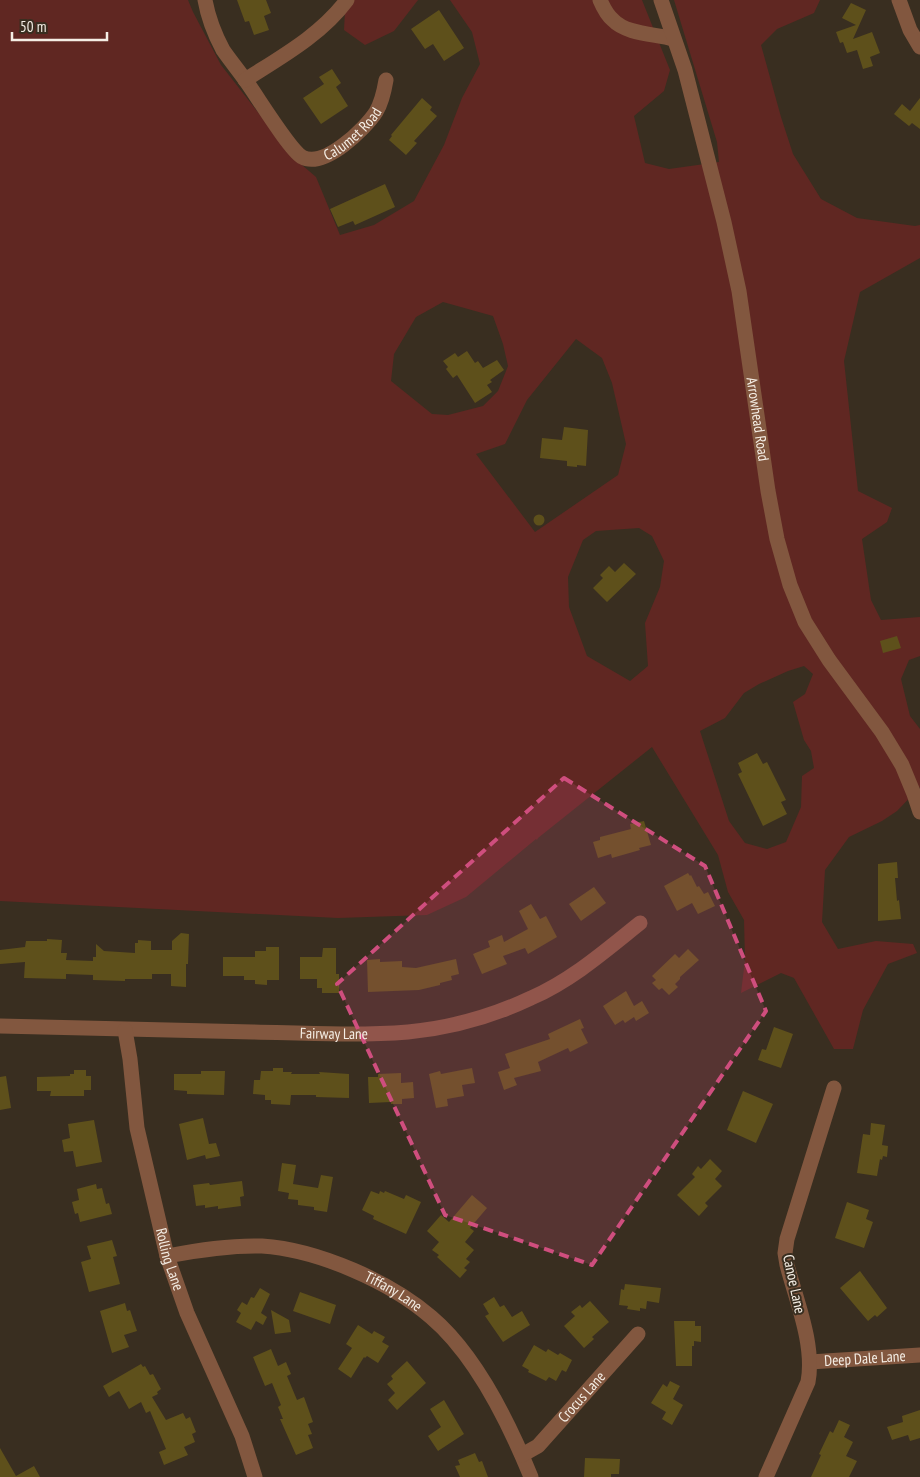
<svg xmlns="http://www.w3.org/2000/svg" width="920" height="1477" font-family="'PT Sans Narrow',sans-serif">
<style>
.green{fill:#602722;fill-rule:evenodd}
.building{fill:#5e501b}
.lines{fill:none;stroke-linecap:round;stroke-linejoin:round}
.street{stroke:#82573f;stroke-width:15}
.marked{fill:#cf4e7e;fill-opacity:0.2;stroke:#cf4e7e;stroke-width:4;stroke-dasharray:10 6;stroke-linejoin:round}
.labels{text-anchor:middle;stroke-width:4;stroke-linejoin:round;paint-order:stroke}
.street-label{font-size:15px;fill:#f5eee5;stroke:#392e20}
</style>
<rect width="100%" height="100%" fill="#392e20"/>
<g class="green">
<path d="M0,0h188l5,12 28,53 54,69 27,31 14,12 24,58 34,-10 40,-24 30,-56 18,-47 18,-34 -8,-32 -22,-32h192l28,70 -6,21 -30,25 11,47 24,6 50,-7 -2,-20 -43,-142h146l-6,13 -37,16 -16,16 20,72 12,37 28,45 36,19 58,8 5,-1v33l-60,34 -16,69 14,130 34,17 -5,14 -25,17 9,61 10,20 39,-3v39l-11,4 -8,19 9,37 10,13v58l-23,24 -15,10 -33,16 -24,33 -3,52 16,27 38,-8 37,3 4,9 -29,11 -25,46 -10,39h-19l-40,-71 -13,-5 -40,20 4,-33 -1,-40 -16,-28 -10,-37 -66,-108 -114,91 -1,2 -1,-1 -70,58 -39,18 -89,3 -338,-17zM443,302l50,14 10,28 5,22 -10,25 -15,15 -35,9 -16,-1 -41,-33 3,-27 22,-37zM576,339l26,19 10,25 14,61 -8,31 -83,57 -59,-78 29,-10 22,-44zM639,528l13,8 12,25 -4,26 -15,36 3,43 -18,15 -43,-25 -18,-49 -1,-30 15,-37 13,-9zM804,666l9,8 -8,20 -12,8 11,38 7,11 3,17 -12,8 -1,31 -15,35 -19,7 -22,-6 -16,-22 -29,-90 25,-13 19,-25 15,-9 29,-13z"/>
<path d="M353,0h65l-24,31 -29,14 -21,-15 1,-19z"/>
</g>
<g class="building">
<path d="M237,0h29l5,13 -7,3 5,14 -15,5 -5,-14 -4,1z"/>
<path d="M851,3l15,7 -13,29 19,-7 8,21 -10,4 3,9 -10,3 -6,-19 -10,3 -4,-11 -3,1 -4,-11 20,-7 -14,-7z"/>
<path d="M439,10l25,38 -20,13 -11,-17 -8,5 -14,-20z"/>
<path d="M332,69l9,14 -5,4 12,19 -27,18 -18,-26 21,-14 -5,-7z"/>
<path d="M422,98l10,9 -2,3 7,6 -23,25 3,2 -11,12 -17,-15 3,-4 -1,-1z"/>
<path d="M920,98v31l-8,-6 -3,3 -15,-12 8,-10 8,7z"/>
<path d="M385,184l10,23 -40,18 -2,-4 -15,6 -8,-18z"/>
<path d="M467,351l8,12 3,-2 5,7 14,-8 7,10 -14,10 2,2 -5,3 5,7 -17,11 -18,-28 -4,3 -7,-9 2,-2 -5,-6 12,-8 3,4z"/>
<path d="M564,427l24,3 -2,36 -9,-1v2l-10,-1v-5l-27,-3 2,-20 20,2z"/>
<circle cx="539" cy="520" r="5.5"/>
<path d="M624,563l12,11 -29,28 -14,-14 10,-10 -3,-3 9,-9 6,6z"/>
<path d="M897,636l4,12 -18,5 -3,-12z"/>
<path d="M757,753l6,11 4,-2 19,38 -5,2 6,12 -24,12 -25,-52 4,-2 -4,-9z"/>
<path d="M644,821l7,24 -12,3 1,2 -28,8 -1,-4 -13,4 -5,-16 7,-2v-3l31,-8 -1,-5z"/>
<path d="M897,862l1,16h-3l2,23 2,-1 2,19 -23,2v-57z"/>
<path d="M688,873l2,3 1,-1 6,12 2,-1 5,8 4,-2 7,14 -17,8 -6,-11 -15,8 -13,-25z"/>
<path d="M594,887l12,16 -25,18 -12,-17z"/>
<path d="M531,904l9,15 6,-3 11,21 -29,17 -3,-6 -22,8 4,8 -25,10 -9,-20 17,-7 -2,-6 14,-6 2,7 24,-13 -9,-18z"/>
<path d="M181,933l8,1 -1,30h-2v23l-15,-1v-12h-19v5h-27v2l-32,-1v-5l-27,-1v5l-42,-1 1,-16 -25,2v-14l25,-3 1,-6h21v-2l15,1 -1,13h6l-1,7 27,1v-4h3v-13l8,7 31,2v-10h3v-3l13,1v9h21v-9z"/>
<path d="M266,947h13v33h-12v5l-12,-1v-4h-11v-4h-21v-19h32v-6h11z"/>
<path d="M323,948h13v26h3v19h-17v-5h-5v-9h-17v-22h22z"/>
<path d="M688,949l11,11 -19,17v2l-5,5 3,3 -9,8 -7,-7 -3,2 -7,-7 4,-3 -4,-4 23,-22 4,4z"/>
<path d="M380,959v3l22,-1v6l14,1 40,-9 3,15 -8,2 1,4 -12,3v2l-21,5 -51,2 -1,-32z"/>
<path d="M626,991l8,15 8,-5 7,12 -13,8 -2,-4 -9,6 -2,-3 -8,5 -12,-19z"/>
<path d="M580,1019l4,9 -3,1 7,14 -18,9 -2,-4 -30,14 3,9 -27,7 3,7 -13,5 -6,-18 12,-4 -5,-14 45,-15 -2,-5z"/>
<path d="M774,1027l19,7 -12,34 -23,-8 4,-11 4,1z"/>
<path d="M273,1068h10v4h9l-1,2h29l-1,-2 30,2v24l-33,-1v-2h-25l-1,10 -19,-1v-4h-6v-5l-12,-1 1,-14h6l1,-9h12z"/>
<path d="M472,1068l3,15 -13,2 2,11 -17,3 1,7 -12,2 -7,-34 11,-3 1,3z"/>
<path d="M74,1070h12v6h5v14h-7v6h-34l1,-5h-14v-14l33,-1v-2h4z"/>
<path d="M201,1071h24l-1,24 -37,-1v-3l-13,-1v-16h27z"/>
<path d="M401,1073v10l12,-1 1,16 -12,1v5h-11v-2l-22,1 -1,-26h10v-3z"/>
<path d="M6,1076l5,32 -11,2v-33z"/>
<path d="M743,1091l30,13 -17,39 -29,-13z"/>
<path d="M203,1118l6,26 7,-1 4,13 -14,3 -1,-4 -18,5 -8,-36z"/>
<path d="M94,1120l8,42 -26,5 -3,-16 -9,1 -2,-12 8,-2 -2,-14z"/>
<path d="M871,1123l14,2 -3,20 6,1 -1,11 -4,-1 -1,4 -2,-1 -3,17 -20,-3 6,-39 7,1z"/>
<path d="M710,1159l12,12 -7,8 7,7 -17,17 3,3 -9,10 -22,-21 18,-18 -3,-3 6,-8 3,3z"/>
<path d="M282,1163l14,2 -3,19 25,4 3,-13 12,2 -6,35 -13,-2v-3l-16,-2v-5l-10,-1 1,-6 -11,-2z"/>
<path d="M242,1181l2,15 -4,1 1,9 -23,3v-3l-13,2v-3l-9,1 -3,-21 16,-2 1,2z"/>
<path d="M96,1184l1,5 5,-1 4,16 3,-1 3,11 -32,8 -2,-9 -3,1 -3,-12 7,-2 -2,-11z"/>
<path d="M371,1191l8,3 1,-3 4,2 1,-2 19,8 2,-4 15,7 -15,32 -33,-15 1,-3 -12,-6z"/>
<path d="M472,1195l15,13 -17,20 4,3 -9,11 9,8 -8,9 4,3 -6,6 3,2 -7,8 -23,-21 2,-2 -7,-5 7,-8 -12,-11 14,-16 8,7z"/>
<path d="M847,1202l22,8 -3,9 7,3 -9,26 -29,-10z"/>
<path d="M112,1240l5,16 -4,1 7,27 -31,8 -8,-30 10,-3 -4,-13z"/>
<path d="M860,1271l27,37 -10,9 -2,-2 -7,6 -28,-33z"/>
<path d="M625,1284l36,4 -2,15 -12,-2 -1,8 -6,-1v3l-13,-2 1,-3 -9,-1 2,-16 3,1z"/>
<path d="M260,1288l10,6 -9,19 6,4 -4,8 -7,-4 -5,9 -15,-8 5,-9 -4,-3 5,-8 5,3 4,-8 3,1z"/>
<path d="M300,1292l36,13 -6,19 -37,-13z"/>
<path d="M494,1297l6,10 4,-2 8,12 10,-6 8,14 -27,17 -18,-26 4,-2 -6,-10z"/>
<path d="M590,1301l19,21 -17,15 2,2 -10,9 -20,-22 11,-10 -4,-4 9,-7 2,3z"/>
<path d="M125,1303l2,8 3,-1 7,21 -13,4 5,12 -17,6 -12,-42z"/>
<path d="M271,1310l18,10 2,12 -16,2z"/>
<path d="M674,1321h21v5h6v16l-7,-1v5h-2v20h-16z"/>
<path d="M358,1325l14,9 2,-3 11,6 -3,5 7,4 -11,17 -11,-7 -2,2 -1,-1 -13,21 -13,-9 14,-21 -6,-4z"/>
<path d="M534,1345l12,7 2,-3 10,6 2,-2 12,7 -6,12 -4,-2 -6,11 -7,-4 -3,4 -18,-9 1,-2 -7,-4z"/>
<path d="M271,1349l7,17 8,-4 5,12 -4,2 10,24 7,-3 9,25 -5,2 4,10 -4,1 5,13 -17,7 -16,-36h3l-5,-12 3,-2 -9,-22 -7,3 -12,-29z"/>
<path d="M407,1361l19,22 -29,27 -9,-10 7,-7 -8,-9 6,-5 -2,-3z"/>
<path d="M141,1364l2,3 2,-1 5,9 3,-1 8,15 -4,3 1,2 -6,3 14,23 17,-7 3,6 4,-2 6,15 -4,2 3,8 -11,5 4,8 -24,10 -5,-13 7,-3 -16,-38 -4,2 -5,-11 -12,7 -10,-18 -10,6 -6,-11z"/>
<path d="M670,1381l10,5 -7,13 10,6 -11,20 -10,-6 4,-7 -15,-9 12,-19 4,3z"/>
<path d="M444,1400l20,34 -26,17 -10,-15 13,-9 -11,-18z"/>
<path d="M920,1410v28l-10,3 -2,-6 -16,5 -5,-13 16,-5 -1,-6z"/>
<path d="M839,1420l11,5 -6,12 9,5 -7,14 11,5 -8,16h-38l10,-22 -2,-1 11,-23 3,2z"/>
<path d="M0,1448l16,28 18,-10 6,11h-40z"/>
<path d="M475,1453l4,9 3,-1 6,16h-28l-5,-11 5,-1 -2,-5z"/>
<path d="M585,1458l35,1 -1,15h-8v3h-27z"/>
</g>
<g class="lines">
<g class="street">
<path id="s1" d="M205,0c3,17 10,35 18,50 7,10 15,20 23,31 11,15 43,68 56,76 22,12 63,-28 74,-45 6,-10 8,-20 10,-32"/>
<path d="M600,0c3,7 7,15 13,20 13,14 42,14 60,19"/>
<path id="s2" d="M661,0l24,70 39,152 15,69 29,200 9,48 13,46 15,37 24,38 53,72 20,33 12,29 6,18"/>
<path d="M899,0l11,30 10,17"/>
<path d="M245,80c36,-23 76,-45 102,-80"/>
<path id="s3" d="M0,1026c84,2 169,4 253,6 51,1 104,4 155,0 42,-4 85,-16 123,-34 41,-18 74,-47 109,-75"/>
<path id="s4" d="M125,1030l5,29 7,69 30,128 20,57 55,123 13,41"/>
<path id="s5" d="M167,1256c32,-6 63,-11 95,-10 31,2 63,12 91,24 28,12 55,27 78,47 45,38 78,106 100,160"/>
<path id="s6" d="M810,1362l110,-7"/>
<path id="s7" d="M522,1455l16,-9 100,-112"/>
<path d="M766,1477l42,-95c7,-37 -12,-82 -21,-117l-2,-12 2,-14 47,-151"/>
</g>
</g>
<path class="marked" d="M564,778l141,88 61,145 -174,254 -147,-50 -108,-231z"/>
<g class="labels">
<g class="street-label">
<text dy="5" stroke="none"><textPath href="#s1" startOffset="246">Calumet Road</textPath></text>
<text dy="5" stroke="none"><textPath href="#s2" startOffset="431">Arrowhead Road</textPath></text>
<text dy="5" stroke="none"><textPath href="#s3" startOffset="334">Fairway Lane</textPath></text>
<text dy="5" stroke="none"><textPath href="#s4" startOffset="234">Rolling Lane</textPath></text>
<text transform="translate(794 1284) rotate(78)" y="5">Canoe Lane</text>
<text dy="5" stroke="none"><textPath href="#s5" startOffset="236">Tiffany Lane</textPath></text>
<text dy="5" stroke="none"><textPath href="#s6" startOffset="55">Deep Dale Lane</textPath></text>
<text dy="5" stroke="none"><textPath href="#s7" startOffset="84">Crocus Lane</textPath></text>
</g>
</g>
<path d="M12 32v8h95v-8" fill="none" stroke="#f5eee5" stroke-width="2.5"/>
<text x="20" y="32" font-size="15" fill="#f5eee5" stroke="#392e20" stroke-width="4" paint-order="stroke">50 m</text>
</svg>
